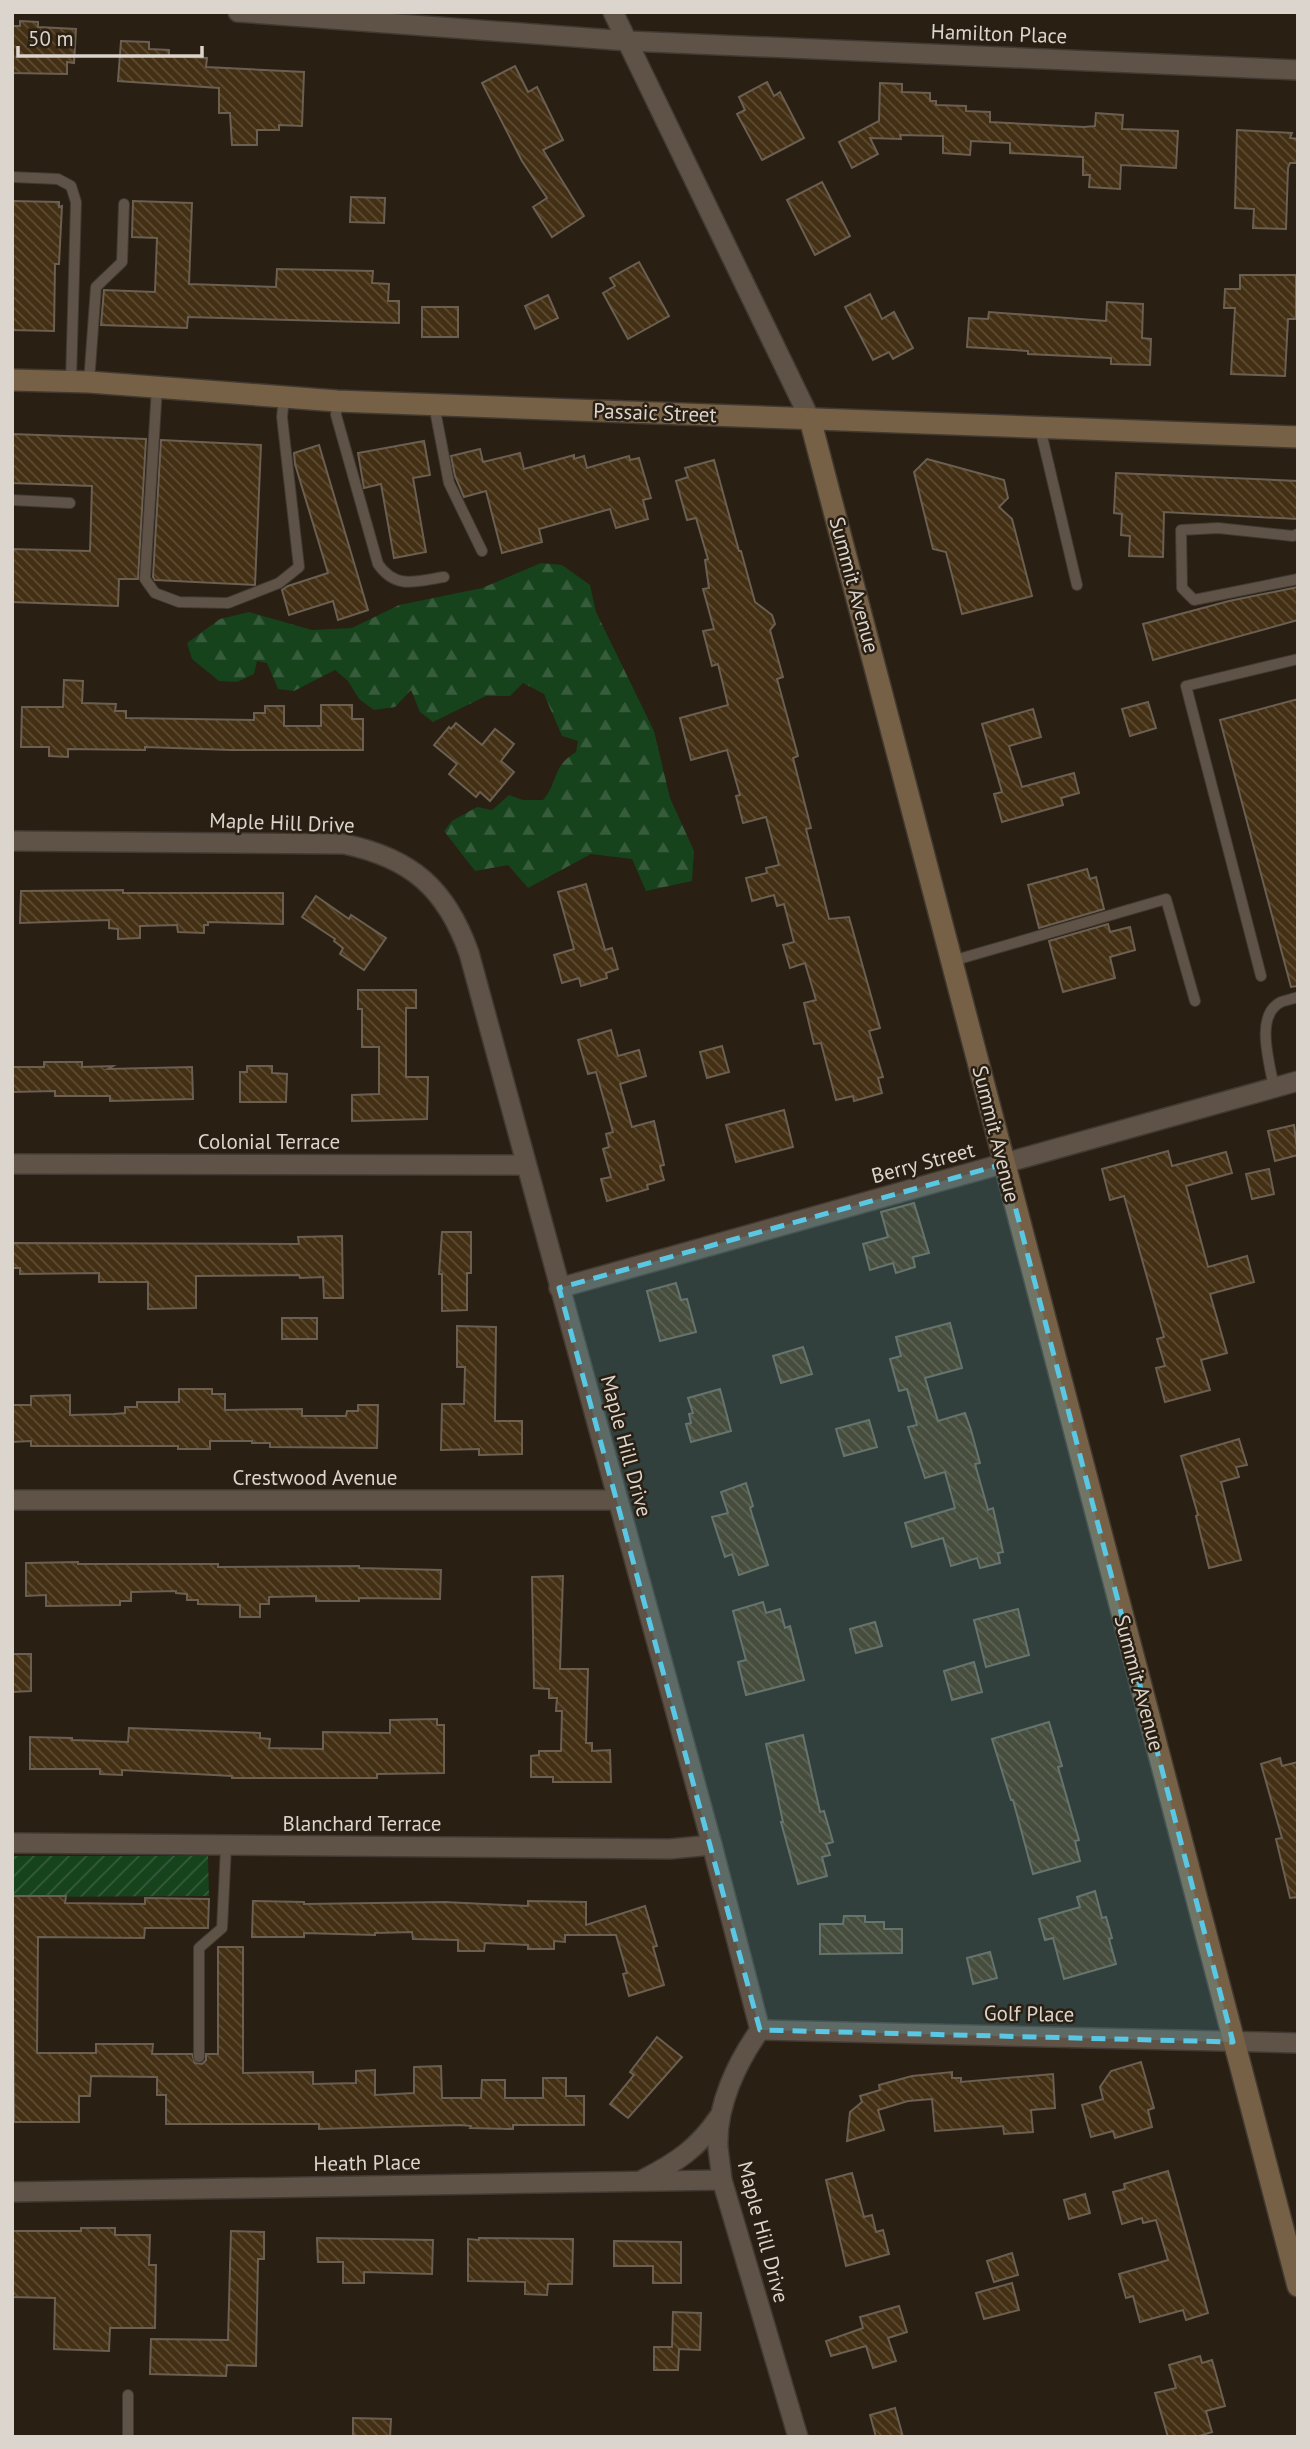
<svg xmlns="http://www.w3.org/2000/svg" width="1310" height="2449" font-family="'PT Sans',sans-serif">
<style>
.forest{fill:url(#forest-firs)}
.garden{fill:url(#garden-furrows)}
.building{fill:url(#building-back-hatch);stroke:#6a5f51;stroke-width:2}
.lines{fill:none;stroke-linecap:round;stroke-linejoin:round}
.lane-casing{stroke:#423a32;stroke-width:12}
.street-casing{stroke:#423a32;stroke-width:22}
.secondary-casing{stroke:#423a32;stroke-width:24}
.lane{stroke:#5e5346;stroke-width:10}
.street{stroke:#5e5346;stroke-width:19}
.secondary{stroke:#766146;stroke-width:21}
.marked{fill:#5ac8e5;fill-opacity:0.2;stroke:#5ac8e5;stroke-width:5;stroke-dasharray:14 9;stroke-linejoin:round}
.labels{text-anchor:middle;stroke-width:5;stroke-linejoin:round;paint-order:stroke}
.street-label{font-size:21px;fill:#dcd5cd;stroke:#291f13}
</style>
<defs>
<pattern id="forest-firs" width="22" height="20" patternUnits="userSpaceOnUse" patternTransform="scale(1.75)"><rect width="22" height="20" fill="#16421c"/><path d="M5 1l3.5 6h-7zM16 11l3.5 6h-7z" fill="#375c3c"/></pattern>
<pattern id="garden-furrows" width="10" height="10" patternUnits="userSpaceOnUse" patternTransform="scale(1.75)"><rect width="10" height="10" fill="#16421c"/><path d="M-1 1l2-2M0 10L10 0M9 11l2-2" fill="none" stroke="#375c3c"/></pattern>
<pattern id="building-back-hatch" width="6" height="6" patternUnits="userSpaceOnUse" patternTransform="scale(1.75)"><rect width="6" height="6" fill="#432f13"/><path d="M-1 5l2 2M0 0l6 6M5-1l2 2" fill="none" stroke="#5e4c34"/></pattern>
</defs>
<rect width="100%" height="100%" fill="#291f13"/>
<path class="forest" d="M541,563l21,2 28,20 6,27 58,119 16,67 24,53 -2,30 -46,10 -14,-32 -41,-5 -63,34 -20,-23 -33,6 -31,-40 8,-10 25,-14 15,3 17,-15 14,5h20c16,-18 8,-33 33,-48l2,-11 -16,-5 -18,-42 -21,-11 -13,13h-24l-53,26 -13,-10 -9,-22 -16,17 -21,3 -15,-11 -11,-18 -13,-11 -41,21 -16,-2 -11,-26 -10,-2 -3,13 -17,8 -18,-1 -27,-22 -5,-16 33,-24 29,-7 63,18 40,-2 47,-23 83,-17z"/>
<path class="garden" d="M12,1856h196l1,40 -197,1z"/>
<g class="building">
<path d="M20,21l18,1v5l38,2 -2,34 -7,-1v12l-55,-1v-47h8z"/>
<path d="M121,41l28,1v7l20,1v6l38,2 -1,9 98,5 -2,54 -23,-1v5h-22v15h-25l-2,-32h-11v-25l-101,-7z"/>
<path d="M515,66l13,26 9,-5 26,53 -20,10 41,66 -32,21 -19,-30 14,-9 -25,-37 -40,-78z"/>
<path d="M767,82l7,14 6,-4 24,46 -42,22 -25,-46 8,-4 -6,-13z"/>
<path d="M880,83l22,1v8l28,1v8h6v4l30,1v5l24,1v10l94,5 11,-1 1,-13 27,2 -1,14 56,2 -2,37 -55,-3 -1,24 -31,-2 1,-12h-7v-18l-73,-4v-10l-39,-2 -1,14 -27,-2v-17l-43,-1 1,4 -31,-1 8,16 -26,14 -13,-26 40,-21z"/>
<path d="M1237,130l55,3 -2,5 8,1v24h-8l-2,5 -2,61 -33,-1 1,-19 -19,-1z"/>
<path d="M822,182l28,54 -35,19 -28,-55z"/>
<path d="M351,197l34,1 -1,25 -34,-1z"/>
<path d="M12,201l47,1v5l3,-1 -3,58h-4l-1,67 -42,-1z"/>
<path d="M133,201l59,2 -3,81 87,3 1,-18 96,2 -1,12 17,1 -1,17h11v22l-211,-6 -1,11 -86,-3 3,-35 51,2 2,-54 -25,-1z"/>
<path d="M639,262l30,54 -41,23 -25,-46 12,-7 -5,-8z"/>
<path d="M1240,275h56v44h-8l-3,57 -54,-2 4,-66h-11l1,-19h15z"/>
<path d="M870,294l12,25 12,-7 19,36 -20,11 -4,-7 -16,8 -28,-53z"/>
<path d="M548,295l10,23 -23,11 -10,-23z"/>
<path d="M1107,302l36,2 -1,34 9,1 -1,26 -39,-1v-6l-83,-4v-3l-61,-4 2,-29 19,1 1,-7 117,9z"/>
<rect x="422" y="307" width="36" height="30"/>
<path d="M12,434l134,5 -8,140h-19l-1,27 -106,-4v-53l78,2 2,-65 -80,-3z"/>
<path d="M161,440l100,5 -6,140 -100,-5 -2,-3z"/>
<path d="M424,441l6,34 -17,3 13,74 -32,6 -13,-74 -17,4 -6,-35z"/>
<path d="M319,445l49,165 -30,10 -5,-19 -44,14 -7,-25 6,-4 40,-13 -33,-109 -1,-11z"/>
<path d="M480,449l3,13 37,-9 4,16 50,-14v4l10,-3 3,12 42,-12 1,4 9,-2 12,40 -8,2 5,19 -32,9 -6,-19 -71,20 3,13 -40,11 -16,-62 -22,6 -9,-21 -4,-20z"/>
<path d="M927,459l77,21 4,18 -9,9 13,12 20,77 -70,18 -16,-62 -13,-3 -19,-77z"/>
<path d="M714,460l25,91h2l14,51 17,13 3,9 -5,6 13,47 -6,2 21,77 -5,2 18,70 -5,1 23,90 20,-2 31,111 -11,3 14,46 -5,1 4,15 -28,8 -1,-5 -17,4 -15,-57 -7,1 -10,-41 12,-3 -11,-37 -15,5 -7,-23 11,-3 -10,-38 -7,2 -3,-11 -22,6 -6,-23 21,-5 -1,-5 13,-3 -13,-48 -23,6 -7,-27 4,-1 -13,-45 -36,10 -11,-42 48,-13 -10,-41 -6,2 -9,-35 11,-2 -11,-40 6,-1 -4,-28 3,-1 -12,-41 -9,2 -11,-39 12,-4 -3,-9z"/>
<path d="M1116,473l182,8v38l-134,-7 -1,45 -34,-1 1,-20 -9,-1 1,-21 -8,-1z"/>
<path d="M1298,587v33l-145,40 -10,-36 86,-23z"/>
<path d="M64,680l19,1 -1,22 34,1 -1,7h11v7l128,2v-7h11v-7h19v20h37v-21h31v14h11v31h-132l-86,-3v3l-77,-1v8l-19,-1v-9h-28l1,-40h41z"/>
<path d="M1298,699v287l-7,1 -71,-267z"/>
<path d="M1148,702l8,26 -26,8 -8,-27z"/>
<path d="M1033,709l8,28 -32,9 13,41 52,-14 5,20 -18,5 2,7 -61,17 -8,-28 8,-2 -20,-68z"/>
<path d="M456,723l26,22 13,-16 19,15 -13,17 13,11 -24,29 -10,-9 -4,5 -27,-23 8,-10 -23,-19 15,-18 2,2z"/>
<path d="M1087,869l3,10 6,-2 8,32 -65,19 -11,-43z"/>
<path d="M586,884l19,66 7,-2 6,21 -12,4 1,5 -26,8 -2,-8 -17,5 -8,-28 20,-6 -16,-57z"/>
<path d="M123,890v3h160v31l-75,-2v3h-4v8l-26,-1 -1,-7 -37,1v12l-22,1v-10l-9,-1v-8l-89,3 1,-32z"/>
<path d="M316,896l33,23 2,-4 35,23 -22,32 -24,-16 3,-6 -9,-7 1,-2 -33,-22z"/>
<path d="M1108,924l2,8 20,-5 5,23 -25,7 5,21 -52,14 -14,-51z"/>
<path d="M358,990h58v18h-10v69h22l-1,42 -75,2v-26l27,-1v-47h-17v-38h-4z"/>
<path d="M611,1030l7,26 21,-6 7,26 -26,8 12,43 22,-6 10,44 -4,1 4,14 -17,5 1,4 -41,12 -6,-22 10,-2 -8,-28 6,-2 -3,-13 7,-2 -17,-60 -8,2 -10,-34z"/>
<path d="M722,1046l7,26 -22,6 -7,-26z"/>
<path d="M44,1062h38v5l31,-1 -5,3 84,-2 1,32 -83,2v-5h-55v-5l-43,1v-25h32z"/>
<path d="M247,1066h25v7l15,1 -1,28h-46v-30h7z"/>
<path d="M784,1110l9,37 -57,15 -10,-37z"/>
<path d="M1294,1125l4,30 -23,6 -7,-30z"/>
<path d="M1168,1151l4,15 54,-14 6,21 -46,13 22,81 39,-11 7,26 -44,12 17,59 -26,7 9,30 -45,12 -9,-34 9,-2 -8,-27 7,-2 -40,-141 -14,4 -8,-31z"/>
<path d="M1269,1169l5,25 -22,5 -6,-25z"/>
<path d="M914,1203l15,50 -16,4 2,10 -19,6 -3,-10 -23,7 -7,-26 25,-7 -7,-25z"/>
<path d="M442,1232h29v41h-4v37l-25,1v-37h-3z"/>
<path d="M342,1236l1,62h-19l-1,-21 -23,1 -1,-3 -103,1v32l-48,1v-27h-49v-9l-79,1v-6h-8v-25l287,1 -1,-7z"/>
<path d="M676,1283l5,17 6,-1 9,33 -36,9 -13,-50z"/>
<rect x="282" y="1318" width="35" height="21"/>
<path d="M950,1323l12,45 -37,10 13,43 27,-8 6,17 9,33 -5,1 13,46 5,-2 10,44 -5,1 2,10 -20,5 -3,-10 -26,8 -8,-28 -31,9 -7,-24 50,-15 -10,-36 -20,6 -17,-51 9,-2 -10,-36 -8,2 -9,-32 11,-3 -5,-19z"/>
<path d="M457,1326l39,1 -1,94h27v33l-43,1v-6l-38,1 1,-46h22l1,-37h-8z"/>
<path d="M803,1347l9,27 -31,9 -8,-27z"/>
<path d="M179,1389h33v5h13v16l77,-1v7h44l1,-5h11v-6h20l-1,43 -107,-1v-4h-18v-2h-42v8h-32v-3h-147v-5l-19,1v-37h19v-9l39,-1v20l44,-1 11,-1v-6h12v-5h42z"/>
<path d="M720,1389l11,42 -40,11 -5,-18 5,-1 -2,-9 4,-1 -5,-15z"/>
<path d="M869,1420l8,27 -33,9 -8,-27z"/>
<path d="M1239,1439l8,26 -11,2 3,10 -18,5 20,78 -32,8 -13,-52 2,-1 -17,-59z"/>
<path d="M746,1483l7,23 -3,2 18,57 -29,10 -7,-21 -7,3 -13,-40 16,-4 -7,-21z"/>
<path d="M78,1562v2h140v3l141,-1v2l82,2 -1,29 -81,-1v3h-43v-5l-47,1v7h-9v13h-20v-12l-42,-1v-4h-11v-6l-11,-1v-2l-45,1v9h-11v4l-74,1v-11l-20,1v-33z"/>
<path d="M563,1576l-3,93h28l-2,74h6v8l18,-1 1,32h-58v-5h-22v-21l8,-1v-4h22l1,-40h-6l1,-13h-8v-9l-15,-1 -2,-111z"/>
<path d="M763,1602l3,11 14,-4 5,19 5,-2 14,54 -58,15 -8,-33 8,-2 -13,-49z"/>
<path d="M1018,1609l11,46 -43,12 -12,-47z"/>
<path d="M875,1622l7,24 -26,7 -6,-24z"/>
<path d="M12,1654h19v37l-19,1z"/>
<path d="M974,1662l8,30 -30,8 -8,-29z"/>
<path d="M437,1719v6h7v48l-67,1v4h-145v-2l-110,-6v5l-22,-1v-5h-70v-32l42,1v2l56,2 1,-14 131,5v5l10,1 -1,9 54,1v-17l67,1v-13z"/>
<path d="M1049,1722l13,44 -4,1 21,73 -4,1 5,20 -47,13 -20,-74h-2l-19,-61z"/>
<path d="M803,1735l17,77 4,-1 9,31 -7,2 4,11 -8,2 5,19 -29,8 -17,-62h2l-17,-78z"/>
<path d="M1280,1758l2,8 16,-4v135l-8,1 -14,-59 6,-1 -21,-74z"/>
<path d="M1095,1891l7,27 4,-1 6,21 -3,1 7,25 -52,15 -11,-41 -8,2 -6,-21 41,-12 -3,-10z"/>
<path d="M12,1896h54l-1,7 80,1v-6l64,1 -1,29h-63l-1,10 -106,-1 -1,116h59v-9h57l-1,10h40l3,9 7,1 4,-4v-6h12v-107h25v126l70,-1v12l43,-1v-12l19,-1v25l39,-2v-26l27,-1 1,32h39l1,-18h23v18h38v-20h23v18h18v29h-71v4l-43,-1 1,-2 -10,-1 -142,4v-5h-153v-29h-9v-18l-66,-1 -1,20h-11v26h-65z"/>
<path d="M253,1901l51,1v2l141,-2 83,4v-5l58,1v23l59,-19 12,40 -4,1 11,38 -35,11 -6,-22 4,-1 -11,-38h-51v7l-11,-1v8h-26v-4l-43,-2 -1,8h-26v-11l-45,-1 -1,-7 -37,1v2l-71,-2v4h-52z"/>
<path d="M844,1916h21v6h19v7h18v24l-82,1v-30h23z"/>
<path d="M990,1952l7,26 -24,6 -6,-26z"/>
<path d="M657,2037l25,20 -54,61 -18,-14 24,-29 -4,-3z"/>
<path d="M1141,2062l13,46 -6,2 4,17 -37,11 -2,-7 -22,6 -9,-32 21,-6 -3,-12 11,-16z"/>
<path d="M952,2072v6h9v4l92,-8 2,34 -24,2 2,22 -29,2 -1,-8 -68,5 -3,-32 -24,2 -30,9 6,20 -37,11 3,-29 12,-10 -2,-6 20,-6 -1,-5 33,-9z"/>
<path d="M1168,2171l40,142 -22,7 -3,-10 -43,12 -7,-26 -7,2 -7,-24 49,-14 -12,-40 -13,3 -1,-5 -20,6 -9,-32 12,-3 -1,-5z"/>
<path d="M852,2173l12,44 8,-2 4,17 7,-2 6,24 -43,12 -20,-86z"/>
<path d="M1085,2194l5,19 -21,6 -5,-19z"/>
<path d="M81,2228h34v7h35l-1,30h7l-1,63h-45l-1,23 -55,-2 1,-51 -43,-1v-66h69z"/>
<path d="M231,2231l33,1v27h-6l-2,107 -29,-1 -1,11 -76,-2 1,-35 77,1z"/>
<path d="M317,2238l116,2 -1,34 -68,-2v11h-21v-21h-25z"/>
<path d="M479,2238l94,1 -1,45h-24l-1,11 -22,-1v-12l-57,-1v-42l11,1z"/>
<path d="M614,2241l67,1v41h-28v-17h-39z"/>
<path d="M1012,2253l6,22 -24,7 -7,-21z"/>
<path d="M1012,2283l7,27 -35,9 -8,-26z"/>
<path d="M899,2306l8,26 -19,6 8,23 -23,7 -7,-22 -35,10 -5,-15 37,-13 -3,-11z"/>
<path d="M673,2312l28,1 -1,37 -21,-1 -1,21h-24v-23h18z"/>
<path d="M1200,2356l2,7 10,-3 13,46 -19,5 6,21 -16,5h-28l-13,-44 21,-5 -7,-23z"/>
<path d="M895,2408l8,29h-27l-6,-22z"/>
<path d="M353,2418l38,1 -1,18h-37z"/>
</g>
<g class="lines">
<g class="lane-casing">
<g id="lane">
<path d="M12,177l46,2 13,7 5,16 -5,179"/>
<path d="M89,382l7,-95 26,-25 2,-58"/>
<path d="M157,388l-12,191 10,14 24,9 49,1 51,-20 20,-16 -17,-150 2,-19"/>
<path d="M337,401l-1,14 42,149c18,26 38,17 66,13"/>
<path d="M434,405l15,78 33,68"/>
<path d="M1040,428l37,157"/>
<path d="M12,500l58,3"/>
<path d="M1298,534l-5,2 -75,-8 -37,2 1,58 12,12 104,-21"/>
<path d="M952,961l214,-62 29,102"/>
<path d="M1261,976l-75,-290 112,-27"/>
<path d="M1274,1088c-4,-24 -20,-73 7,-86 5,-2 12,-3 17,-5"/>
<path d="M199,2057v-109l23,-20 4,-81"/>
<path d="M128,2437v-42"/>
</g>
</g>
<g class="street-casing">
<g id="street">
<path d="M238,12l390,29 670,29"/>
<path d="M613,12l197,407"/>
<path d="M12,841l332,3c67,14 102,44 125,109l243,892 48,185c-23,32 -44,76 -42,117 1,11 3,22 4,33l76,257"/>
<path d="M12,1164l514,1"/>
<path d="M559,1288l739,-207"/>
<path d="M12,1500h606"/>
<path d="M12,1843l658,6 42,-4"/>
<path d="M760,2030l538,13"/>
<path d="M644,2179c33,-17 54,-31 75,-62"/>
<path d="M12,2192l710,-12"/>
</g>
</g>
<g class="secondary-casing">
<g id="secondary">
<path d="M12,380l77,2 248,19 961,36"/>
<path d="M810,419l488,1867"/>
</g>
</g>
<use href="#lane" class="lane"/>
<use href="#street" class="street"/>
<use href="#secondary" class="secondary"/>
</g>
<path class="marked" d="M1004,1164l229,878 -473,-12 -201,-742z"/>
<g class="labels">
<g class="street-label">
<text transform="translate(999 34) rotate(2)" y="7">Hamilton Place</text>
<text transform="translate(655 413) rotate(2)" y="7">Passaic Street</text>
<text transform="translate(854 585) rotate(75)" y="7">Summit Avenue</text>
<text transform="translate(282 823) rotate(2)" y="7">Maple Hill Drive</text>
<text transform="translate(996 1134) rotate(76)" y="7">Summit Avenue</text>
<text x="269" y="1149">Colonial Terrace</text>
<text transform="translate(923 1163) rotate(-15)" y="7">Berry Street</text>
<text transform="translate(626 1446) rotate(75)" y="7">Maple Hill Drive</text>
<text x="315" y="1485">Crestwood Avenue</text>
<text transform="translate(1139 1683) rotate(75)" y="7">Summit Avenue</text>
<text x="362" y="1831">Blanchard Terrace</text>
<text transform="translate(1029 2014) rotate(1)" y="7">Golf Place</text>
<text transform="translate(367 2163) rotate(-1)" y="7">Heath Place</text>
<text transform="translate(763 2232) rotate(75)" y="7">Maple Hill Drive</text>
</g>
</g>
<rect width="1310" height="2449" fill="none" stroke="#dcd5cd" stroke-width="28"/>
<path d="M18 46v10h184v-10" fill="none" stroke="#dcd5cd" stroke-width="3.5"/>
<text x="28" y="46" font-size="21" fill="#dcd5cd" stroke="#291f13" stroke-width="5" paint-order="stroke">50 m</text>
</svg>
